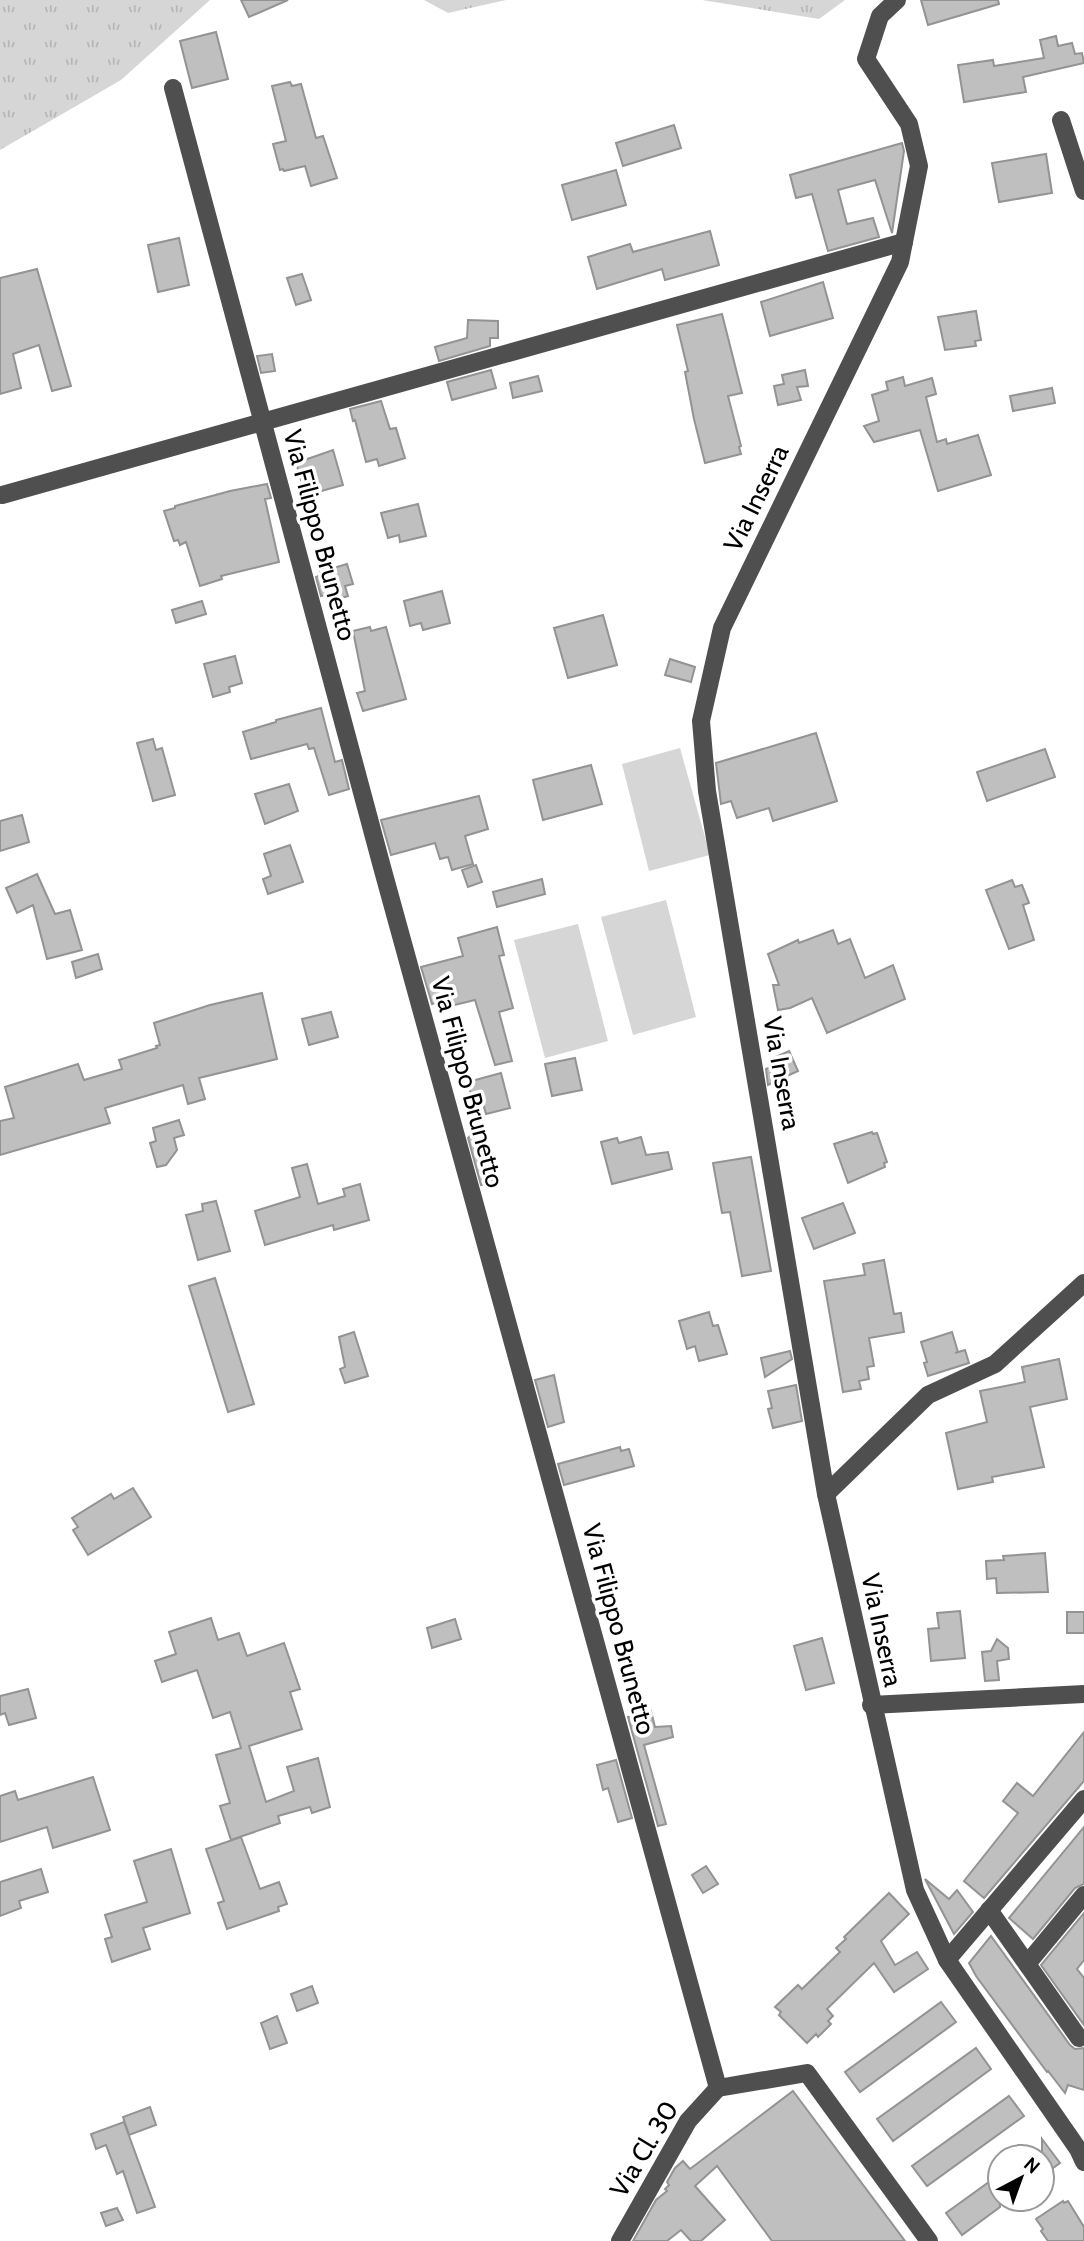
<svg xmlns="http://www.w3.org/2000/svg" width="1084" height="2241" font-family="Cabin,sans-serif">
<style>
.grass{fill:url(#grass-tufts)}
.garden{fill:#d6d6d6}
.building{fill:#bfbfbf;stroke:#939393;stroke-width:2}
.lines{fill:none;stroke-linecap:round;stroke-linejoin:round}
.minor{stroke:#4f4f4f;stroke-width:18}
.labels{text-anchor:middle;stroke-width:7;stroke-linejoin:round;paint-order:stroke}
.street-label{font-size:26px;fill:#000;stroke:#fff}
</style>
<defs>
<pattern id="grass-tufts" width="24" height="20" patternUnits="userSpaceOnUse" patternTransform="scale(1.75)"><rect width="24" height="20" fill="#d6d6d6"/><path d="M3 7l-1-3M5 7V3M7 7l1-3M15 17l-1-3M17 17v-4M19 17l1-3" fill="none" stroke="#b6b6b6"/></pattern>
</defs>
<rect width="100%" height="100%" fill="#fff"/>
<g class="grass">
<path d="M0,0h210l-89,80 -121,70z"/>
<path d="M424,0h82l-58,13z"/>
<path d="M702,0h143l-26,19z"/>
</g>
<g class="garden">
<path d="M680,748l30,107 -61,16 -27,-107z"/>
<path d="M666,900l30,117 -63,18 -32,-118z"/>
<path d="M578,924l30,117 -63,17 -31,-118z"/>
</g>
<g class="building">
<path d="M241,0h47l-39,17z"/>
<path d="M921,0h77l1,4 -71,21z"/>
<path d="M216,32l12,47 -36,9 -12,-47z"/>
<path d="M1056,36l2,10 14,-3 3,11 7,-1 2,10 -61,14 3,15 -62,10 -6,-37 35,-5 1,6 50,-8 -4,-18z"/>
<path d="M290,82l2,4 9,-2 15,54 7,-2 14,42 -26,8 -6,-20 -21,5 -1,-2 -3,1 -7,-26 13,-3 -14,-55z"/>
<path d="M674,125l7,23 -58,18 -7,-23z"/>
<path d="M902,143l2,8 -12,82 -17,-53 -37,10 9,34 26,-6 6,19 -51,14 -16,-57 -16,4 -6,-23z"/>
<path d="M1046,154l6,39 -53,9 -7,-39z"/>
<path d="M616,170l10,35 -54,15 -10,-35z"/>
<path d="M710,231l9,34 -54,15 -3,-11 -65,20 -9,-32 42,-13 3,8z"/>
<path d="M179,238l10,47 -31,7 -10,-47z"/>
<path d="M37,269l34,117 -19,5 -13,-46 -26,9 8,34 -21,6v-116z"/>
<path d="M302,274l9,26 -15,5 -9,-27z"/>
<path d="M823,282l10,36 -63,18 -9,-34z"/>
<path d="M976,311l5,29 -6,1 1,5 -31,4 -7,-33z"/>
<path d="M722,314l20,79 -14,3 13,50 -2,1 2,7 -36,9 -11,-44 -9,-47 3,-1 -11,-46z"/>
<path d="M468,320l30,1v17h-8v8l-51,15 -4,-14 32,-9z"/>
<path d="M272,354l3,17 -14,2 -4,-17z"/>
<path d="M491,370l5,18 -44,12 -5,-18z"/>
<path d="M805,370l3,16 -11,1 4,13 -23,5 -4,-19 10,-2 -2,-9z"/>
<path d="M538,376l4,15 -29,7 -3,-15z"/>
<path d="M903,377l2,9 27,-8 4,16 -10,3 11,45 9,-3 1,5 31,-9 13,40 -53,16 -18,-61 -46,12 -10,-16 15,-5 -7,-26 16,-5 -2,-8z"/>
<path d="M1052,388l3,15 -42,8 -3,-15z"/>
<path d="M381,401l9,28 6,-1 9,30 -26,8 -2,-7 -11,3 -11,-42 -2,1 -3,-12z"/>
<path d="M333,450l10,35 -29,8 -5,-16 -8,3 -5,-17z"/>
<path d="M267,484l4,14 -6,1 14,63 -58,14 1,3 -22,7 -14,-44 -6,3 -2,-5 -4,1 -10,-30 11,-3v-2l55,-15z"/>
<path d="M418,504l8,32 -26,6 -1,-7 -11,3 -7,-25z"/>
<path d="M347,564l6,20 -8,2 3,10 -20,6 -2,-7 -5,1 -5,-19 5,-2 -1,-3z"/>
<path d="M442,591l8,32 -27,7 -2,-7 -11,3 -6,-25z"/>
<path d="M202,601l4,13 -30,9 -4,-13z"/>
<path d="M603,615l14,50 -49,13 -14,-50z"/>
<path d="M370,627l1,4 15,-4 20,72 -43,12 -6,-18 8,-2 -12,-60z"/>
<path d="M235,656l7,27 -13,4 1,5 -17,5 -9,-33z"/>
<path d="M670,659l25,8 -4,15 -26,-7z"/>
<path d="M321,708l14,54 7,-2 7,29 -20,6 -15,-47 -5,1 -2,-5 -56,15 -8,-27 33,-10v-2z"/>
<path d="M816,733l21,68 -64,20 -4,-13 -32,10 -6,-17 -10,3 -5,-41z"/>
<path d="M153,739l3,11 6,-2 13,47 -22,6 -16,-58z"/>
<path d="M1045,749l10,28 -68,24 -10,-29z"/>
<path d="M591,765l11,39 -59,16 -10,-40z"/>
<path d="M289,784l9,27 -33,13 -10,-30z"/>
<path d="M479,796l9,33 -23,7 8,28 -21,6 -4,-13 -8,2 -5,-16 -44,12 -10,-35z"/>
<path d="M22,815l7,27 -29,9v-30z"/>
<path d="M290,845l13,37 -35,12 -5,-15 8,-3 -7,-22z"/>
<path d="M476,865l6,17 -14,5 -6,-17z"/>
<path d="M37,874l18,40 15,-4 12,40 -35,9 -14,-54 -16,8 -11,-25z"/>
<path d="M542,879l3,15 -48,13 -4,-15z"/>
<path d="M1012,880l3,7 7,-2 7,18 -6,2 11,35 -25,9 -23,-59z"/>
<path d="M497,927l7,28 -5,1 14,52 -14,4 13,49 -17,4 -20,-65 -29,7 -1,-6 -13,3 -11,-37 42,-11 -5,-18z"/>
<path d="M833,930l5,14 12,-5 15,39 28,-13 12,34 -78,34 -15,-35 -22,10 -12,2 -5,-25h6l-11,-31 30,-14 1,3z"/>
<path d="M98,954l4,15 -26,9 -4,-16z"/>
<path d="M262,993l15,66 -78,19 6,21 -17,5 -5,-19 -78,23 5,15 -110,32v-34l14,-3 -9,-31 73,-23 6,16 38,-11 -3,-9 38,-12 -1,-2 4,-1 -6,-22 56,-18z"/>
<path d="M331,1012l7,25 -29,8 -7,-26z"/>
<path d="M789,1051l9,20 -30,14 -2,-16 8,-3 -3,-7z"/>
<path d="M575,1058l7,32 -30,6 -7,-32z"/>
<path d="M501,1073l9,35 -24,6 -5,-17 -9,2 -4,-17z"/>
<path d="M179,1120l5,15 -10,3 3,12 -11,15 -9,2 -7,-24 6,-2 -3,-13z"/>
<path d="M477,1129l16,53 -12,3 -13,-47z"/>
<path d="M872,1132l1,2 4,-1 10,29 -3,1 1,4 -37,16 -14,-39z"/>
<path d="M641,1137l5,18 22,-3 4,17 -60,15 -11,-42 16,-4 2,5z"/>
<path d="M751,1157l20,114 -29,5 -12,-64 -8,1 -9,-50z"/>
<path d="M307,1164l11,40 27,-8 -2,-7 17,-5 9,36 -35,10 -1,-5 -68,20 -10,-34 45,-14 -8,-29z"/>
<path d="M216,1201l14,50 -32,9 -12,-45 17,-4 -1,-7z"/>
<path d="M843,1203l12,30 -41,16 -12,-31z"/>
<path d="M884,1260l10,54 7,-1 3,19 -35,6 5,28 -7,1 2,12 -10,2 2,8 -18,3 -19,-111 41,-6 -2,-11z"/>
<path d="M215,1278l39,126 -26,8 -39,-126z"/>
<path d="M709,1312l4,14 5,-1 9,29 -28,7 -4,-15 -8,3 -8,-28z"/>
<path d="M354,1332l14,44 -23,7 -5,-14 5,-2 -6,-30z"/>
<path d="M952,1332l6,20 -3,1 10,-3 4,13 -41,13 -4,-13 3,-1 -6,-20z"/>
<path d="M790,1351l2,8 -27,18 -4,-19z"/>
<path d="M1059,1359l8,40 -37,8 14,60 -52,10 1,5 -35,7 -12,-56 41,-11 -7,-31 45,-9 -3,-15z"/>
<path d="M554,1375l10,47 -16,5 -13,-47z"/>
<path d="M796,1385l6,36 -29,7 -5,-19 4,-1 -4,-17z"/>
<path d="M620,1447l1,4 8,-2 5,17 -70,19 -6,-21z"/>
<path d="M133,1488l18,29 -63,38 -15,-25 5,-3 -6,-9 39,-24 3,5z"/>
<path d="M1045,1553l3,39 -51,1 -1,-15 -9,1 -1,-18 18,-1 -1,-4z"/>
<path d="M960,1611l5,47 -34,3 -3,-32 11,-1 -2,-15z"/>
<rect x="1067" y="1612" width="17" height="21"/>
<path d="M211,1618l7,22 21,-7 8,23 37,-13 16,46 -10,3 12,37 -53,17 17,56 28,-11 -7,-24 31,-9 12,49 -18,6 -2,-6 -32,9 2,7 -49,17 -11,-34 10,-3 -14,-48 25,-7 -11,-36 -17,6 -16,-48 -35,12 -7,-21 21,-7 -7,-22z"/>
<path d="M455,1619l6,20 -29,9 -5,-20z"/>
<path d="M822,1638l12,45 -28,7 -12,-44z"/>
<path d="M997,1639l11,9 1,11 -12,2 2,19 -14,1 -3,-29 9,-1z"/>
<path d="M28,1689l8,29 -27,7 -4,-12 -5,2v-19z"/>
<path d="M651,1711l4,16 16,-1 2,11 -29,8 22,79 -8,2 -30,-109z"/>
<path d="M1084,1732v49l-100,117 -20,-17 54,-68 -15,-12 14,-18 16,13z"/>
<path d="M616,1760l16,58 -14,4 -10,-34 -5,2 -6,-25z"/>
<path d="M93,1777l17,53 -57,18 -6,-21 -47,15v-46l15,-5 3,9z"/>
<path d="M1084,1827v57l-9,4 -42,51 -24,-21z"/>
<path d="M241,1837l19,52 19,-7 8,22 -9,3 1,4 -52,18 -9,-26 6,-2 -18,-52z"/>
<path d="M171,1849l19,64 -47,15 7,21 -38,13 -7,-23 7,-2 -7,-22 42,-13 -13,-41z"/>
<path d="M706,1866l12,18 -15,9 -11,-18z"/>
<path d="M41,1869l7,23 -29,9 2,7 -21,8v-34z"/>
<path d="M925,1879l24,20 8,-9 16,22 -19,22z"/>
<path d="M889,1893l20,21 -28,27 14,24 22,-13 11,17 -34,23 -20,-29 -47,46 6,7 -5,5 3,3 -13,13 -2,-3 -9,9 -28,-28 2,-3 -6,-5 23,-22 4,4 38,-37 -4,-4 10,-9 -2,-2z"/>
<path d="M1084,1913v47l-7,9 7,9v47l-43,-60z"/>
<path d="M991,1936l79,109 5,4 9,-1v42l-16,-5 -3,8 -17,-22 -1,1 -71,-96 -7,-13z"/>
<path d="M312,1986l6,17 -21,8 -6,-17z"/>
<path d="M941,2002l15,20 -96,70 -15,-20z"/>
<path d="M277,2016l10,27 -17,6 -9,-26z"/>
<path d="M976,2048l15,21 -98,72 -16,-22z"/>
<path d="M793,2091l112,150h-133l-55,-75 -22,20 30,34 -24,21h-10l-10,-11 -14,11h-34l23,-41 11,-9 -2,-2 4,-4 -2,-3 8,-14 8,-7 7,8z"/>
<path d="M1009,2096l15,20 -97,70 -15,-20z"/>
<path d="M150,2107l6,18 -27,10 -6,-18z"/>
<path d="M124,2122l31,85 -18,6 -14,-42 -6,3 -11,-29 -10,4 -5,-15z"/>
<path d="M1042,2139l18,24 -18,13z"/>
<path d="M1000,2174v33l-38,28 -16,-22z"/>
<path d="M1063,2201l1,2 4,-2 16,26v14h-36l-7,-10 2,-2 -7,-10z"/>
<path d="M117,2208l6,12 -17,6 -5,-13z"/>
</g>
<g class="lines">
<g class="minor">
<path d="M897,0l-17,16 -14,43 43,65 10,42 -19,96 -178,366 -21,93 6,70 119,703 89,396 32,70 131,189 6,13"/>
<path d="M173,88l209,779 336,1221"/>
<path d="M1061,120l23,71"/>
<path d="M2,495l902,-253"/>
<path d="M826,1494l102,-99 67,-31 89,-81"/>
<path d="M871,1705l213,-11"/>
<path d="M989,1910l90,128"/>
<path d="M947,1960l137,-161"/>
<path d="M1027,1964l57,-69"/>
<path d="M718,2088l89,-15 122,168"/>
<path d="M620,2241l68,-120 30,-33"/>
</g>
</g>
<g class="labels">
<g class="street-label">
<text transform="translate(756 498) rotate(-64)" y="9">Via Inserra</text>
<text transform="translate(320 535) rotate(75)" y="9">Via Filippo Brunetto</text>
<text transform="translate(782 1073) rotate(80)" y="9">Via Inserra</text>
<text transform="translate(468 1082) rotate(75)" y="9">Via Filippo Brunetto</text>
<text transform="translate(619 1629) rotate(75)" y="9">Via Filippo Brunetto</text>
<text transform="translate(882 1630) rotate(78)" y="9">Via Inserra</text>
<text transform="translate(644 2149) rotate(-59)" y="9">Via Cl. 30</text>
</g>
</g>
<g transform="translate(1021 2178) rotate(41)"><circle r="33" fill="#ffffff" stroke="#999999" stroke-width="2"/>
<path d="M0-5L12 26L0 18L-12 26Z" fill="#000000"/>
<text y="-10" font-size="19" font-weight="bold" text-anchor="middle" fill="#000000">N</text>
</g>
</svg>
